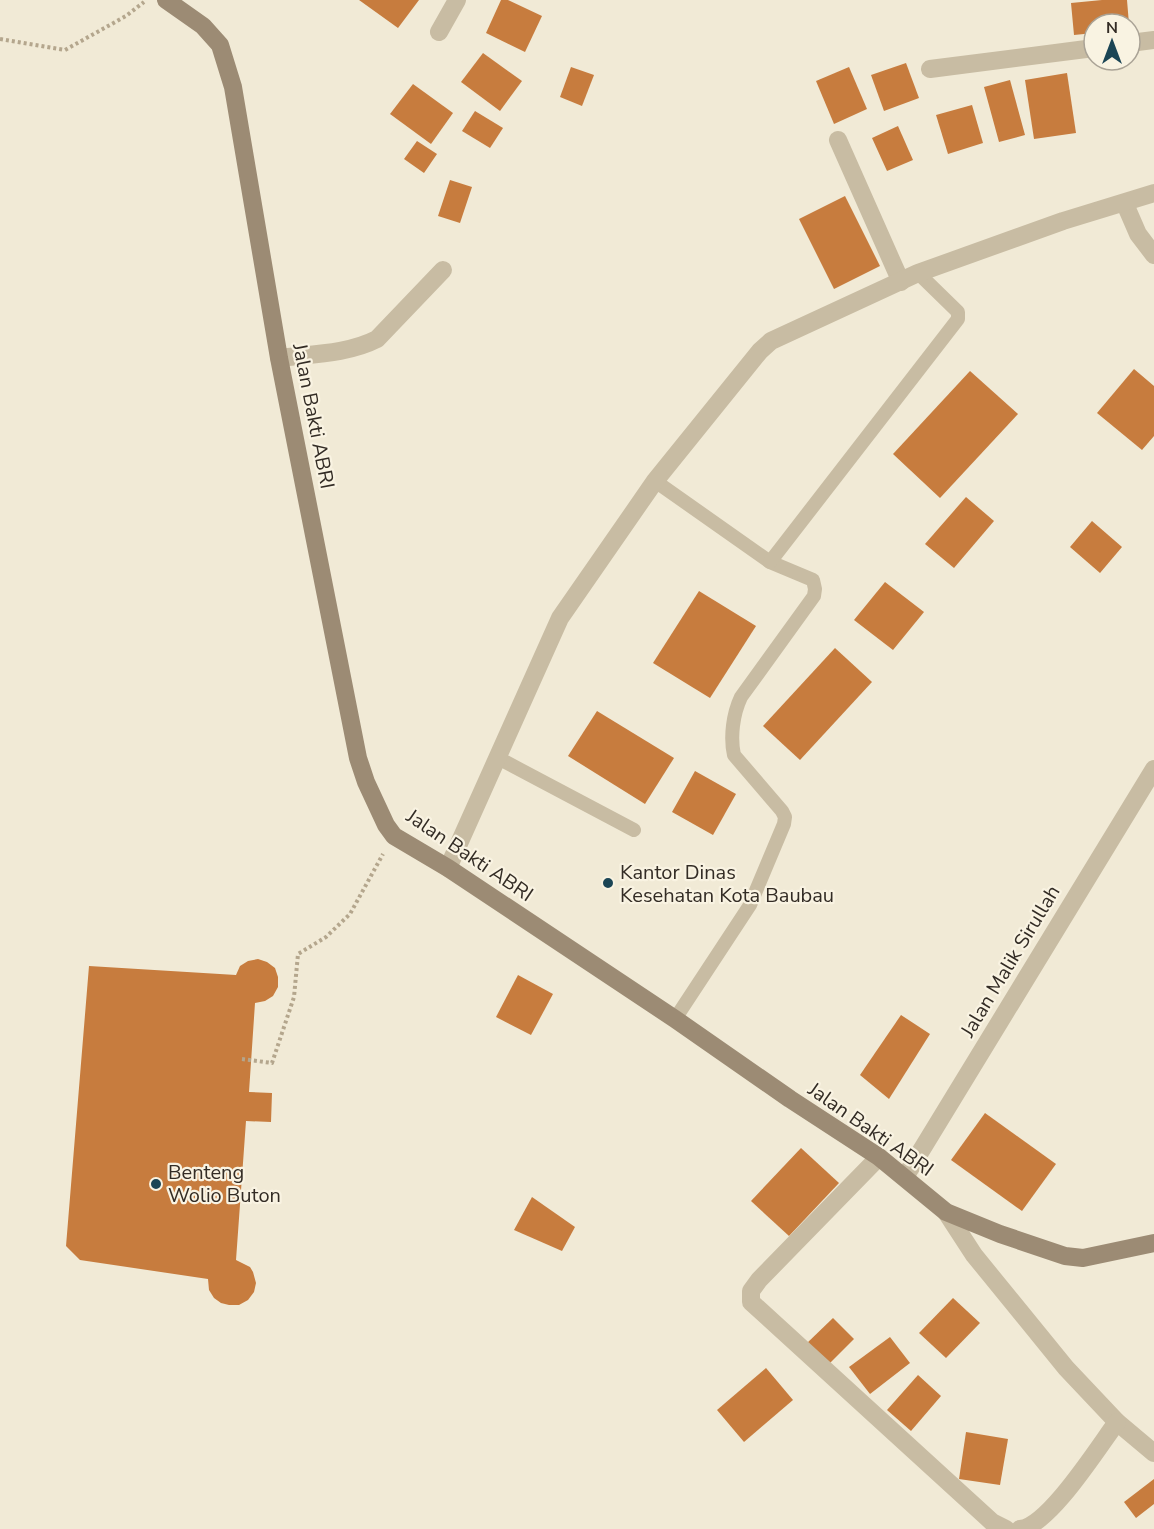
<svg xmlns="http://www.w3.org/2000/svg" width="1154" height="1529" font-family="'Nunito Sans',sans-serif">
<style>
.building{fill:#c77c3e}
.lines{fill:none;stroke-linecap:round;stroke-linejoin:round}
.path{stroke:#b4a68d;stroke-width:4;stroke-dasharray:3 3;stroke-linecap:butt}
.lane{stroke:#c8bca3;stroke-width:14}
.street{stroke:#c8bca3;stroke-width:18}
.secondary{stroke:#9c8b74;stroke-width:18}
.poi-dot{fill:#1b4555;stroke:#f9f3e2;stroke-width:2}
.labels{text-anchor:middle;stroke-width:4.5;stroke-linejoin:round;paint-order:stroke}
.street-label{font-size:20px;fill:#332c25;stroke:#f9f3e2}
.poi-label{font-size:20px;fill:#332c25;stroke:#f9f3e2;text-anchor:start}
</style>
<rect width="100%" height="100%" fill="#f1ead6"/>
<g class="building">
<path d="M359,0h60l-21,28z"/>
<path d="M501,0h7l34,16 -17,36 -39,-19z"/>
<path d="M1102,0h25l2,24h-35v9l-20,2 -3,-32z"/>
<path d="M483,53l39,28 -22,30 -39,-29z"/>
<path d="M906,63l13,35 -35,13 -13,-36z"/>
<path d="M571,67l23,8 -12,31 -22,-9z"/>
<path d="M849,67l18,42 -33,15 -18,-43z"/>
<path d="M1067,73l9,60 -42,6 -9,-59z"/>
<path d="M1010,80l15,55 -26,7 -15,-55z"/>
<path d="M413,84l40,29 -22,31 -41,-30z"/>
<path d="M972,105l11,38 -35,11 -12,-39z"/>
<path d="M475,111l28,17 -13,20 -28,-17z"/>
<path d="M898,126l15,34 -26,11 -15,-33z"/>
<path d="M417,141l20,13 -13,19 -20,-14z"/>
<path d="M450,180l22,7 -12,36 -22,-7z"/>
<path d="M845,196l35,70 -46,23 -35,-70z"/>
<path d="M1134,369l20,17v50l-12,14 -45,-37z"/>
<path d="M970,371l48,43 -78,84 -47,-44z"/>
<path d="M966,497l28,24 -40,47 -29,-24z"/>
<path d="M1092,521l30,26 -22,26 -30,-26z"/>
<path d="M885,582l39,30 -31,38 -39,-30z"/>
<path d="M699,591l57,35 -46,72 -57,-35z"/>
<path d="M835,648l37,34 -72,78 -37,-34z"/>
<path d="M597,711l77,47 -29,46 -77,-48z"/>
<path d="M695,771l41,23 -23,41 -41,-23z"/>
<path d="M258,959l9,3 8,6 3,9v10l-5,9 -8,5 -10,2 -6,89 23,1 -1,29 -25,-1 -10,139 14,7 3,5 3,11 -2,9 -6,8 -9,5h-10l-8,-2 -7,-5 -5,-8 -1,-11 -128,-19 -14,-14 23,-280 147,9 4,-9 8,-5z"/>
<path d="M518,975l35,19 -22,41 -35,-18z"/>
<path d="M901,1015l29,19 -41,65 -29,-24z"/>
<path d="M985,1113l71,51 -34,47 -71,-51z"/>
<path d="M801,1148l38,35 -50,53 -38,-35z"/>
<path d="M532,1197l43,30 -13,24 -48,-21z"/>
<path d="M953,1298l27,25 -34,35 -27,-25z"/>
<path d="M833,1318l21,21 -27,27 -22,-21z"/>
<path d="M890,1337l20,26 -40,31 -21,-27z"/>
<path d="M766,1368l27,32 -49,42 -27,-32z"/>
<path d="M918,1375l23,21 -30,35 -24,-21z"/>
<path d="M966,1432l42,7 -8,46 -41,-6z"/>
<path d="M1154,1479v25l-18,14 -12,-16z"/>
</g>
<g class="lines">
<g class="path">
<path d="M0,39l65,11 61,-34 18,-14"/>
<path d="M242,1059l30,4 22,-66 4,-43 28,-17 24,-23 33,-60"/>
</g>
<g class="lane">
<path d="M655,481l115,81 43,18 2,9 -1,7 -73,101c-8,17 -11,40 -7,58l48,56 3,6 -1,7 -34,81 -75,114"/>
<path d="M770,562l188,-243v-7l-40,-39"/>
<path d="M498,758l136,72"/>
</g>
<g class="street">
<path d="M439,32l18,-32"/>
<path d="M1130,43l24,-3"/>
<path d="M930,69l164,-21"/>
<path d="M838,140l63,142"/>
<path d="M1125,204l13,30 16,21"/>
<path d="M279,358c32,-4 69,-4 98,-19l66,-69"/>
<path d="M448,868l112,-250 95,-137 105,-130 11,-10 147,-68 145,-52 91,-28"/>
<path d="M879,1157l-120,123 -8,11v11l241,220 14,7"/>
<path d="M905,1177l249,-408"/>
<path d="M946,1212l28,43 92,113 51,54 37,31"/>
<path d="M1020,1529c29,-3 79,-83 97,-107"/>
</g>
<path class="secondary" d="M166,0l37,26 17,19 13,42 46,271 79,400 8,24 20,43 8,11 54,32 227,151 115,80 89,58 67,55 54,22 65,22 18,2 71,-15"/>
</g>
<g class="poi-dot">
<circle cx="608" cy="883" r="6"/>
<circle cx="156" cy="1184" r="6"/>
</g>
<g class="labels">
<g class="street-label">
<text transform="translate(314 416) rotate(79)" y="7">Jalan Bakti ABRI</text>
<text transform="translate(470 855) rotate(34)" y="7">Jalan Bakti ABRI</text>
<text transform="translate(1010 961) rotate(-59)" y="7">Jalan Malik Sirullah</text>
<text transform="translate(871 1129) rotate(35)" y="7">Jalan Bakti ABRI</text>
</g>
<g class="poi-label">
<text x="620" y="879">Kantor Dinas<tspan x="620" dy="23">Kesehatan Kota Baubau</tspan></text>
<text x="168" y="1179">Benteng<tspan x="168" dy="23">Wolio Buton</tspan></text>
</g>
</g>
<g transform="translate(1112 42)"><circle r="28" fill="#f9f3e2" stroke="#aaa396" stroke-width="1.5"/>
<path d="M0-4.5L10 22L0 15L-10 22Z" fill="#1b4555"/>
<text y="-9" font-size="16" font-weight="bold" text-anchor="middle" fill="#332c25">N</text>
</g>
</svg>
